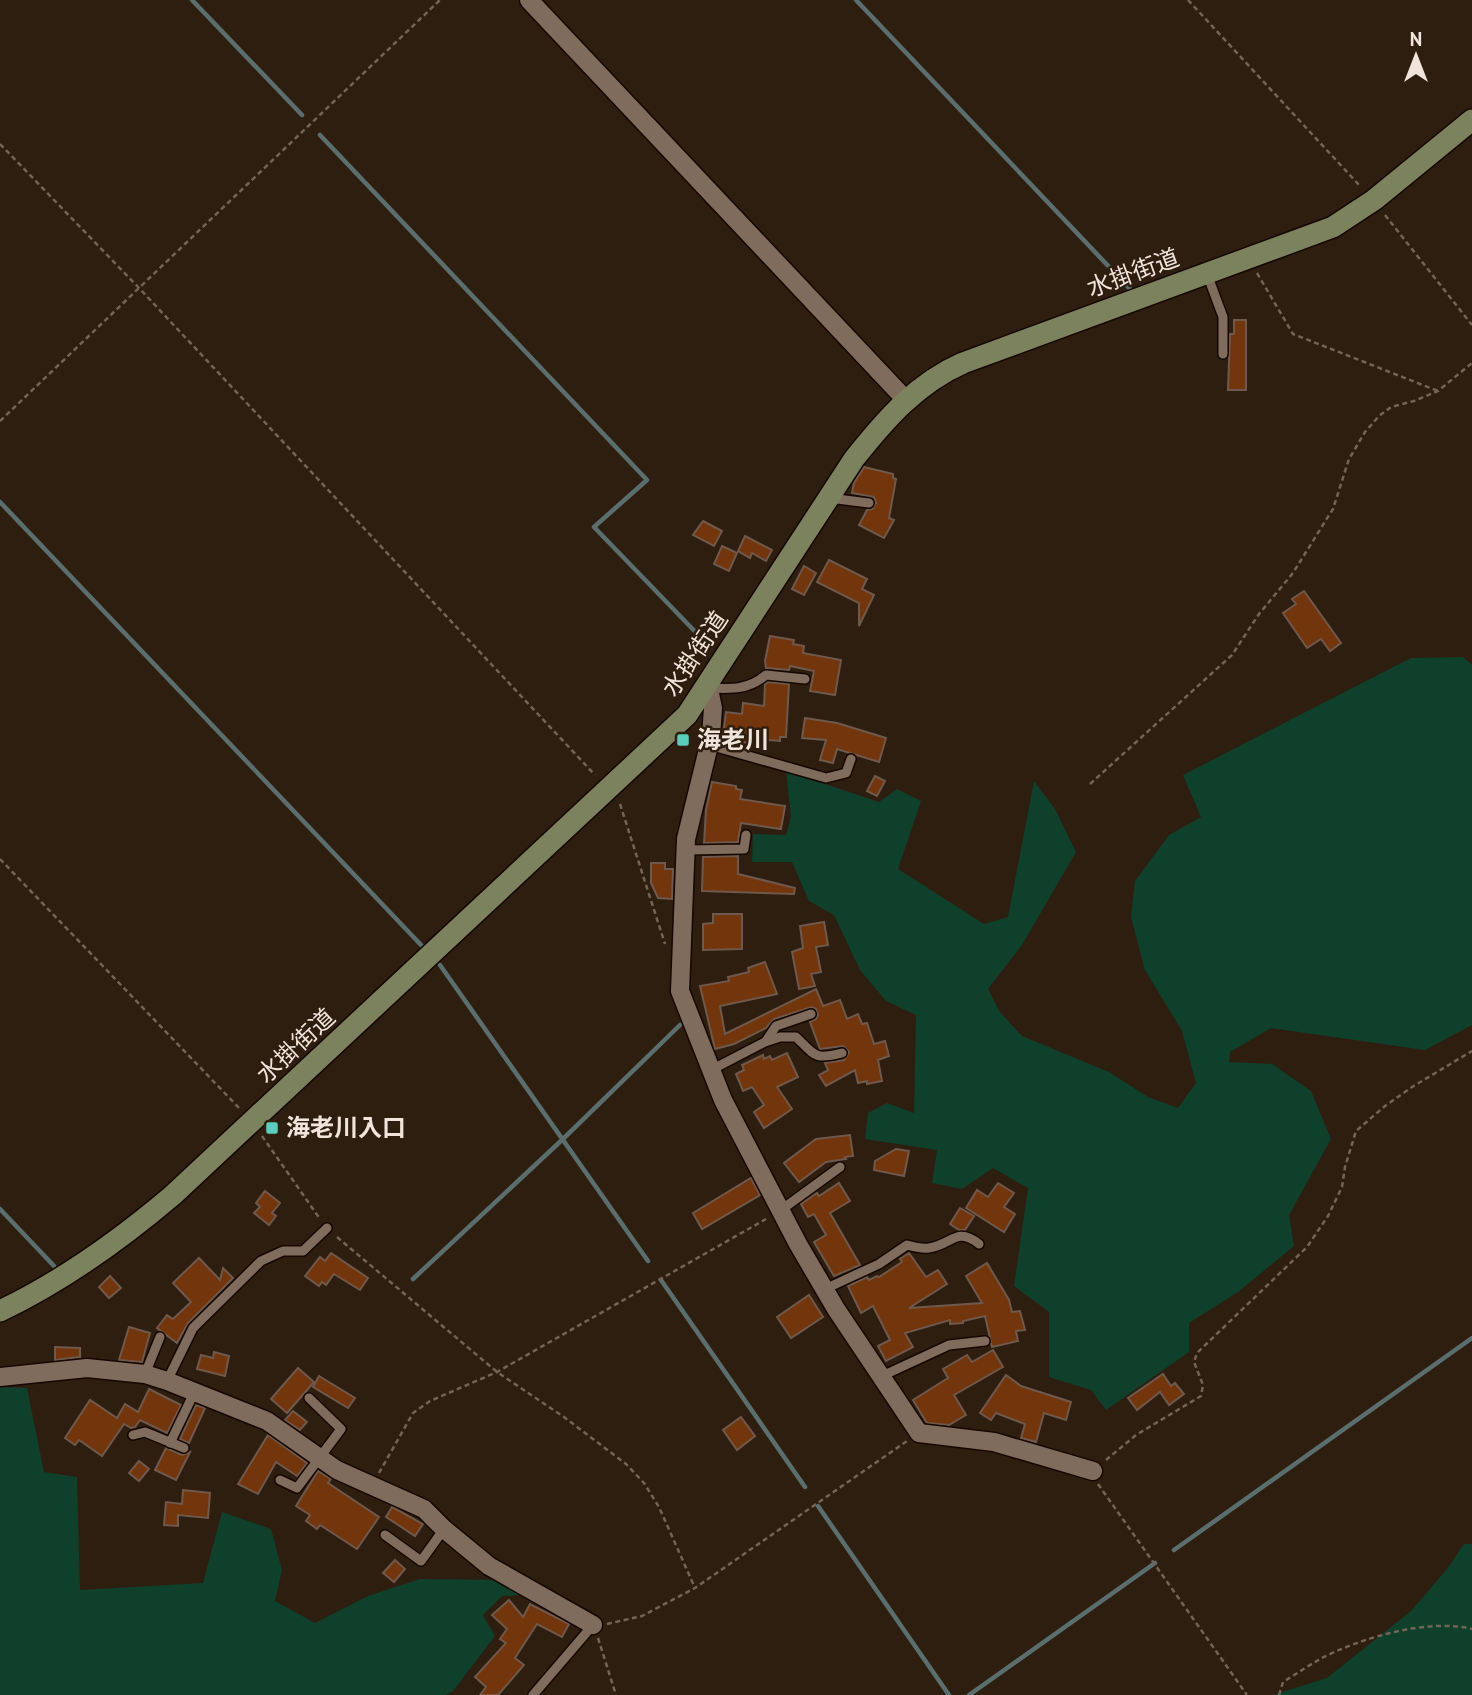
<svg xmlns="http://www.w3.org/2000/svg" width="1472" height="1695" font-family="'PT Sans','Noto Sans JP',sans-serif">
<style>
.green{fill:#0e402c}
.lines{fill:none;stroke-linecap:round;stroke-linejoin:round}
.stream{stroke:#5a6e6e;stroke-width:4.5}
.building{fill:#73350b;stroke:#6f584c;stroke-width:2}
.lane-casing{stroke:#160700;stroke-width:12}
.street-casing{stroke:#160700;stroke-width:21}
.secondary-casing{stroke:#160700;stroke-width:24}
.path{stroke:#736458;stroke-width:2.5;stroke-dasharray:5 3.5;stroke-linecap:butt}
.lane{stroke:#806c5c;stroke-width:9}
.street{stroke:#806c5c;stroke-width:18}
.secondary{stroke:#7c825e;stroke-width:21}
.poi-dot{fill:#5acebd;stroke:#2e1e10;stroke-width:2.5}
.labels{text-anchor:middle;stroke-width:5;stroke-linejoin:round;paint-order:stroke}
.street-label{font-size:24px;fill:#f0e4db;stroke:#2e1e10}
.poi-label{font-size:24px;font-weight:bold;fill:#f0e4db;stroke:#2e1e10;text-anchor:start}
</style>
<rect width="100%" height="100%" fill="#2e1e10"/>
<g class="green">
<path d="M1463,657l9,8v360l-47,25 -154,-22 -41,24 -1,10 43,2 39,27 20,48 -42,76 5,31 -56,46 -49,31v29l-83,58 -15,-20 -42,-13v-65l-35,-26 14,-98 -35,-20 -31,21 -30,-6 5,-33 -72,-11 3,-26 19,-10 27,10 2,-98 -30,-14 -26,-31 -26,-55 -25,-14 -17,-39h-40l1,-28 33,1 5,-18 -5,-46 93,31 18,-13 24,12 -23,68 86,55 24,-7 26,-136 21,28 21,43 -54,93 -34,44 11,22 23,25 87,36 39,25 30,11 18,-25 -14,-52 -37,-61 -14,-53 4,-36 34,-46 32,-18 -18,-42 228,-117z"/>
<path d="M0,1387l27,1 17,84 33,5 3,113 123,-7 19,-71 49,17 11,41 -7,31 40,22 53,-27 52,-17 84,1 15,15 -17,1 -19,19 12,21 -42,55 -7,4h-446z"/>
<path d="M1464,1544h8v151h-199l54,-17 84,-67 36,-42z"/>
</g>
<g class="lines">
<g class="stream">
<path d="M192,0l110,115"/>
<path d="M856,0l275,290"/>
<path d="M320,135l327,345 -53,47 115,119"/>
<path d="M0,502l422,444"/>
<path d="M440,965l208,296"/>
<path d="M0,1209l54,57"/>
<path d="M413,1279l150,-140 117,-114"/>
<path d="M661,1280l144,207"/>
<path d="M818,1506l131,189"/>
<path d="M1174,1550l298,-212"/>
<path d="M969,1695l186,-132"/>
</g>
</g>
<g class="building">
<path d="M1234,320h12v70h-18l2,-56h4z"/>
<path d="M864,467l29,7v4l3,1 -7,39 5,2 -10,18 -25,-13 8,-15 5,-1 4,-6 -2,-6 -22,-4 2,-10z"/>
<path d="M703,521l19,10 -8,15 -21,-11z"/>
<path d="M745,536l27,14 -6,11 -14,-8 -2,5 -12,-7z"/>
<path d="M722,546l15,7 -8,18 -15,-7z"/>
<path d="M829,560l38,19 -5,10 12,6 -15,31v-23l-42,-21z"/>
<path d="M804,566l12,7 -12,22 -12,-6z"/>
<path d="M1304,591l37,52 -11,8 -9,-12 -14,9 -24,-35 13,-9 -4,-5z"/>
<path d="M770,636l24,4 -1,4 11,2 -1,7 38,7 -6,35 -25,-4 4,-20 -24,-5 -1,4 -23,-2 -1,-7z"/>
<path d="M768,682l21,2 -3,53h-6v4l-23,-2 -1,5 -18,-2v-4l-15,-3 3,-23 16,2 1,-11 21,3 1,-22z"/>
<path d="M805,718l32,5 49,15 -7,24 -42,-13 -4,14 -13,-3 6,-20 -24,-2z"/>
<path d="M875,776l10,5 -8,15 -10,-5z"/>
<path d="M712,782l24,4v3l6,1 -2,9 45,7 -4,23 -40,-6 -3,19 -34,1 2,-33z"/>
<path d="M738,856v18l57,14 -1,6 -92,-3 1,-34z"/>
<path d="M651,863h14v6h8l-1,30 -14,-1 -7,-15z"/>
<path d="M713,914h29v35l-39,1v-26l10,-1z"/>
<path d="M824,922l4,23 -12,2 5,25 -10,2 4,12 -16,3 -7,-37 11,-4 -3,-22z"/>
<path d="M765,962l12,32 -57,12 5,28 91,-45 7,17 17,-6 7,19 11,-5 4,10 5,-1 7,21 11,-3 4,15 -11,4 4,21 -15,3v-3l-9,2 -3,-13 -29,16 -7,-11 9,-5 -3,-7 19,-3 5,-8 -6,-6 -23,3 -10,-27 6,-3 2,-4 -2,-6 -4,-2 -38,12 -8,9 -32,16 -19,5 -15,-63 29,-5 -1,-4 21,-5 -1,-4z"/>
<path d="M787,1053l11,24 -21,10 15,22 -28,19 -10,-16 10,-7 -12,-18 -9,4 -7,-17 8,-4 -2,-5 21,-10 1,4 6,-3 2,4z"/>
<path d="M850,1135l3,21 -8,1 1,2 -20,3 -27,20 -15,-19 32,-24z"/>
<path d="M896,1149l13,2 -5,25 -30,-6 1,-9z"/>
<path d="M751,1178l9,17 -58,34 -9,-16z"/>
<path d="M839,1183l11,18 -20,12 30,52 -26,11 -20,-34 12,-7 -12,-21 -6,3 -7,-13 16,-11 2,3z"/>
<path d="M998,1183l16,10 -10,14 11,7 -11,18 -38,-24 11,-18 11,7z"/>
<path d="M265,1191l15,12 -8,10 4,3 -7,9 -15,-12 6,-6 -4,-4z"/>
<path d="M960,1208l14,8 -9,14h-6l-9,-6z"/>
<path d="M331,1253l37,25 -8,12 -26,-16 -8,11 -4,-3 -3,4 -14,-10 15,-19 5,4z"/>
<path d="M909,1253l17,24 12,-7 9,14 -38,24 73,-5 -16,-27 21,-13 22,37 3,12 8,-1 5,19 -9,1 2,10 -26,6 -7,-31 -22,5v2l-13,1v-4l-45,13 8,14 -27,14 -8,-15 12,-6 -17,-34 -12,7 -13,-27 19,-9 2,3 8,-4 2,1 23,-15 -2,-3z"/>
<path d="M199,1258l21,22 3,-12 10,10 -45,45 -11,20 -20,-15 10,-13 6,4 18,-17 -18,-19z"/>
<path d="M110,1276l11,12 -12,10 -10,-11z"/>
<path d="M809,1295l14,22 -32,21 -14,-21z"/>
<path d="M129,1327l21,6 -8,29 -23,-2z"/>
<path d="M55,1347l25,1v9l-25,3z"/>
<path d="M993,1350l10,17 -49,28 12,20 -17,10 -22,-2 -14,-23 35,-22 -5,-9 24,-14 5,7z"/>
<path d="M214,1352l15,4 -4,20 -28,-7 4,-14 12,3z"/>
<path d="M298,1368l16,14 -27,31 -16,-14z"/>
<path d="M1163,1374l8,12 4,-3 9,11 -15,11 -9,-13 -23,18 -9,-12z"/>
<path d="M1006,1375l15,11 50,16 -5,18 -22,-7 -8,29 -15,-4 4,-14 -29,-11 -5,7 -11,-7z"/>
<path d="M319,1376l36,22 -7,10 -35,-21z"/>
<path d="M149,1389l32,16 -14,28 -27,-13 -5,7 -4,1 -7,-4 -22,32 -23,-16 -4,5 -10,-7 25,-38 27,18 8,-14 13,8z"/>
<path d="M196,1405l9,3 -16,35 -9,-4z"/>
<path d="M293,1411l14,11 -7,8 -15,-10z"/>
<path d="M741,1417l14,19 -18,14 -14,-20z"/>
<path d="M268,1435l39,28 -10,13 -21,-14 -18,32 -20,-10z"/>
<path d="M166,1448l16,7 8,-3 -14,28 -21,-10z"/>
<path d="M139,1461l10,8 -10,12 -10,-8z"/>
<path d="M318,1471l13,8 -3,4 51,34 -22,32 -37,-24 -3,4 -11,-8 4,-6 -14,-9z"/>
<path d="M183,1490l27,3 -2,25 -30,-3v11l-14,-1 2,-23 16,2z"/>
<path d="M392,1507l31,17 -8,12 -29,-19z"/>
<path d="M395,1560l10,9 -11,13 -11,-9z"/>
<path d="M509,1600l14,17 7,-13 39,20 -7,13 -25,-13 -22,34 9,7 -26,30h-18l6,-8 -11,-10 31,-34 -6,-4 7,-10 -15,-14z"/>
</g>
<g class="lines">
<g class="lane-casing">
<g id="lane">
<path d="M1207,274l16,43v37"/>
<path d="M829,498l40,5"/>
<path d="M709,688c23,1 39,2 57,-13l39,4"/>
<path d="M709,745l117,33 20,-5 5,-14"/>
<path d="M686,850l58,-1 2,-14"/>
<path d="M766,1041l10,-15 35,-12"/>
<path d="M711,1070l54,-28 15,-5h16c20,19 18,23 46,16"/>
<path d="M781,1210l59,-43"/>
<path d="M825,1289l54,-25 28,-19c7,2 15,4 22,3 23,-3 27,-22 50,-4"/>
<path d="M145,1374l15,-37"/>
<path d="M882,1376l67,-31 36,-4"/>
<path d="M167,1381l26,-53 68,-67 22,-10h20l24,-23"/>
<path d="M133,1435l12,-3 39,16"/>
<path d="M170,1443l24,-50"/>
<path d="M280,1480l17,8 44,-59 -32,-31"/>
<path d="M385,1535l36,26 23,-32"/>
<path d="M533,1695l60,-70"/>
</g>
</g>
<g class="street-casing">
<g id="street">
<path d="M529,0l377,400"/>
<path d="M708,684l5,24 -2,29 -25,102 -6,152 43,109 75,144 38,65 83,124 75,9 99,29"/>
<path d="M0,1377l87,-9 58,6 22,7 100,40 70,49 87,39 20,20 45,37 104,59"/>
</g>
</g>
<g class="secondary-casing">
<path id="secondary" d="M0,1311c63,-30 120,-71 173,-116l514,-480 167,-256c31,-39 63,-76 109,-96l370,-136 41,-27 98,-80"/>
</g>
<g class="path">
<path d="M1188,0l172,186"/>
<path d="M0,144l139,144 456,487"/>
<path d="M1385,215l87,110"/>
<path d="M1257,273l36,61 145,57"/>
<path d="M0,421l440,-421"/>
<path d="M1090,784l142,-129 27,-41 34,-41 33,-53 7,-11 16,-50 16,-27 14,-16 12,-9 23,-6 24,-10 34,-28"/>
<path d="M620,804l45,140"/>
<path d="M0,859l240,250"/>
<path d="M262,1136l58,83"/>
<path d="M337,1237l160,135 67,45 62,47 18,19 15,24 36,81"/>
<path d="M1106,1460l30,-25 65,-39 2,-11 -9,-23 3,-9 110,-106 21,-31 14,-29 3,-20 11,-36 29,-25 27,-19 60,-36"/>
<path d="M379,1473l34,-60 17,-12 67,-29 269,-153"/>
<path d="M1098,1484l149,211"/>
<path d="M607,1624l35,-8 53,-28 212,-147"/>
<path d="M598,1638l18,57"/>
<path d="M1279,1695l4,-13c13,-8 25,-16 37,-23 40,-21 108,-41 152,-30"/>
</g>
<use href="#lane" class="lane"/>
<use href="#street" class="street"/>
<use href="#secondary" class="secondary"/>
</g>
<g class="poi-dot">
<rect x="676" y="733" width="14" height="14" rx="3.5"/>
<rect x="265" y="1121" width="14" height="14" rx="3.5"/>
</g>
<g class="labels">
<g class="street-label">
<text transform="translate(1133 273) rotate(-20)" y="8">水掛街道</text>
<text transform="translate(695 654) rotate(-56)" y="8">水掛街道</text>
<text transform="translate(296 1046) rotate(-43)" y="8">水掛街道</text>
</g>
<g class="poi-label">
<text x="697" y="748">海老川</text>
<text x="286" y="1136">海老川入口</text>
</g>
</g>
<g transform="translate(1416 56)" stroke="#2e1e10" stroke-width="5" paint-order="stroke">
<path d="M0-5L12 26L0 18L-12 26Z" fill="#f0e4db"/>
<text y="-10" font-size="19" font-weight="bold" text-anchor="middle" fill="#f0e4db">N</text>
</g>
</svg>
